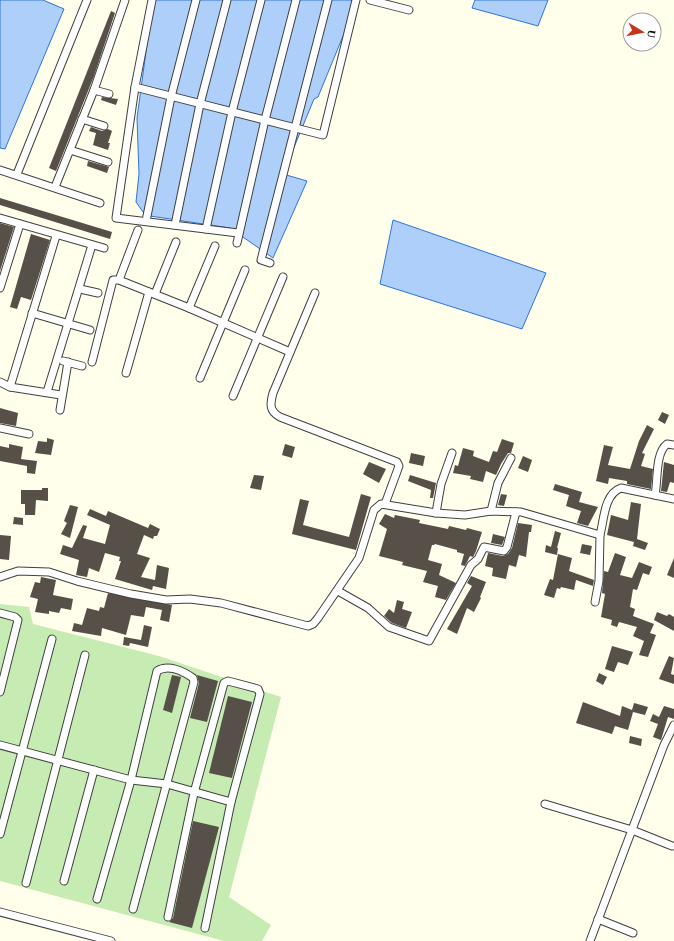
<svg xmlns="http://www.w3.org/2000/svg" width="674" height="941" font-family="Georgia,serif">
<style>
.green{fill:#c6ecb3}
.water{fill:#adcffa;stroke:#3074d5}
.building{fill:#565048}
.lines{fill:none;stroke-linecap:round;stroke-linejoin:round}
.minor-casing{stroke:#404040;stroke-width:9}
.minor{stroke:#fff;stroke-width:7}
</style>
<rect width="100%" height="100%" fill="#ffffec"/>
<path class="green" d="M0,604l29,3 4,17 126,32 122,41 -52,200 42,28 -9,16h-38l-224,-60z"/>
<g class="water">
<path d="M0,0h43l21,9 -59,140 -5,-1z"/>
<path d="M153,0h197l7,2 -39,95 -4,2 -31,75 24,7 -34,77 -43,-30 -80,-12 -7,-4 -7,-10 3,-28 -2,-56z"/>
<path d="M475,0h73l-10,26 -66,-18z"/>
<path d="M393,220l153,53 -24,56 -142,-45z"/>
</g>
<g class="building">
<path d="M111,11l4,2 -21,63 -38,95 -7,-3z"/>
<path d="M102,97l16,2 -2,6 -15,-5z"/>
<path d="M91,127l11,4 6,-2 4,2 -4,12h2l-2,7 -15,-5 3,-12 -7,-2z"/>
<path d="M88,161l21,6 -2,6 -20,-7z"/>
<path d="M0,198l112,34 -2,7 -110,-34z"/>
<path d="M0,223l14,4 -14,44z"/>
<path d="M31,234l19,6 -19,60 -10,-3 -4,12 -7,-2z"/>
<path d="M0,408l18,5 -2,13 -16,-3z"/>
<path d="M662,412l7,3 -4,9 -7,-4z"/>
<path d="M647,425l7,4 -12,24 3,1 -4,12 12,3 -2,20 -24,-5v-3l-18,-3 -1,6 -12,-3 8,-36 9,2 -5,18 22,4 9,-28z"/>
<path d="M47,438l7,2 -3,15 -16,-2 3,-12 9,1z"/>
<path d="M502,439l12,4 -3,10h-3l-7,11 -5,11 -10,-4 -3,11 -13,-3 1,-3 -18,-3 2,-8 3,1 5,-18 11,3 -1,5 16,6 4,-11 4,1z"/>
<path d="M9,444l14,3 -2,12 16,2 -2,13 -8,-1v-7l-27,-5v-15l9,2z"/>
<path d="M285,444l10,3 -3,11 -10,-3z"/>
<path d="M411,453l14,3 -2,10 -14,-3z"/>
<path d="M523,456l9,4 -4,12 -10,-4z"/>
<path d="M369,462l17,7 -7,14 -16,-9z"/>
<path d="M664,462l10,3v18l-4,-1 -3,10 -6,-1z"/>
<path d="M254,475l10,1 -3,14 -11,-2z"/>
<path d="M410,475l26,8 -3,15h-3l1,-8 -23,-9z"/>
<path d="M555,484l27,8 -3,10 19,5 -10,19 -11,-3 4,-12 -15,-5 3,-11 -16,-5z"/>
<path d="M42,488h6v13l-12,-1 -1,15h-10v-11h-4v-14h21z"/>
<path d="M361,494l10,3 -15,53 -64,-16 8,-35 9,2 -6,24 46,12z"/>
<path d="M501,494l6,1 -3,11 -6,-1z"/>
<path d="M631,502l10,2 -4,35 11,4 -3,7 -12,-4 1,-4 -27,-7 4,-20 17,5z"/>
<path d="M70,505l8,2 -8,31 -9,-4 6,-11 -3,-2z"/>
<path d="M90,509l16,7 2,-5 40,17 2,-4 10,5 -3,7h-3l-1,3 -9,-4 -7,19 13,4 -9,19 14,3 2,-15 12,3 -3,21 -13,-3 -1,4 -37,-11 6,-18h-2l1,-4 -15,-4 -6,19 -10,-4 -2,9 -11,-2 3,-15 -19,-6 3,-9 9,3 11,-23 4,1 -4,12 22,6 5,-19 -23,-10z"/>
<path d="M385,514l9,4 1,-3 25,5 -1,3 29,6 1,-3 17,4 1,-2 15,4 -6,19 -3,6 -3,-1 -5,10 -4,-1 3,-11 -7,-2v-2l-22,-6 -1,1h-2l-4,15 14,4 -3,11 17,8 -10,17 -11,-3 3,-11 -15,-4 4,-11 -25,-6 1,-3 -24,-6 8,-27 -8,-5z"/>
<path d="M14,517l9,1v7l-10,-1z"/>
<path d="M518,523l14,2 -1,7h-2l-3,25 -7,-2 -3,12 -7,-2 -3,14 -14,-3 1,-8 -8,-2 3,-13 15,3 5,-2 4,-6z"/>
<path d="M555,531l6,2 -4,15h1l-1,7 -12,-3 1,-7 5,2z"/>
<path d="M493,534l12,3 -3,8 -11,-2z"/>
<path d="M0,535l11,1 -2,24 -9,-1z"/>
<path d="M582,544l10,2 -2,9 -10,-2z"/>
<path d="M615,553l11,4 -6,18 12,3 7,-16 13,5 -3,8 -6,-2 -6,17 -4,-1 -3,18 5,2 -2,7 21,8 -4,9 6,2 -8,22 -9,-2 5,-14 -11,-5 4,-9 -18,-5 -2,5 -6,-2 1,-5 -11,-3 4,-23 -3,-1 2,-22 4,1z"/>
<path d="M558,554l14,4 -3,13 25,9 -1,6 -17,-6 -2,10 -13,-3 -1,2 -3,-1 -3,10 -10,-3 6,-16 3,1z"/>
<path d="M674,558v20l-7,-3z"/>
<path d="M471,576l15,6 -6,15 1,1 -7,14 -7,-4 -10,26 -10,-5 25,-43 -5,-3z"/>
<path d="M41,577l15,3 -3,15 20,4 -2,11 -10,-2 -2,5 -10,-2v3l-14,-2 3,-13 -8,-2 5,-15 5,1z"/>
<path d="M108,593l64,12 -3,17 -9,-2 2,-10 -16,-3 -2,10 -13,-2 -5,20 -24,-7 -1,8 -29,-5 2,-8 8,2 5,-17 12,3 1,-4 4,1z"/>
<path d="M397,600l7,2 -2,7 10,3 -6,16 -14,-5 -8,-7 5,-7 5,4z"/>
<path d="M657,612l10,4 2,-2 5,3v14l-20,-11z"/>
<path d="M144,625l8,2 -4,20 -18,-4 -1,3 -6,-1 1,-8 17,3z"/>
<path d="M612,646l21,6 -5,13 -10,-3 -4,10 -9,-3z"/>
<path d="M669,656l5,2 -3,16 3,1v9l-15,-5z"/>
<path d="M599,673l8,4 -4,8 -7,-4z"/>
<path d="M172,675l9,2 -9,36 -9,-3z"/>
<path d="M197,675l21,6 -11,41 -17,-4 9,-35z"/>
<path d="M228,696l24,6 -20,76 -23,-5z"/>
<path d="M583,702l37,14 2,-10 10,4 2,-7 14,4 -3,8 -12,-3 -5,18 -13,-4 -3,8 -36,-11z"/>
<path d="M664,706l10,3v10l-6,-2 -7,23 -8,-3 5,-13 -8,-3 3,-7 6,3z"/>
<path d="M630,736l12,3 -1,7 -12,-3z"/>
<path d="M193,821l26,6 -27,101 -23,-6 4,-4z"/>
</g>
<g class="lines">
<g class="minor-casing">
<g id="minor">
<path d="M152,0l-17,87 188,48 33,-135"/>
<path d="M370,0l39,10"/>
<path d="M135,87l-19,131 122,15"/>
<path d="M94,90l15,4"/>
<path d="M82,119l22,7"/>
<path d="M70,150l38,12"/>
<path d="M0,170l100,33"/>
<path d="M17,174l70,-174"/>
<path d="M55,187l39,-97 31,-90"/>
<path d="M0,218l104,30"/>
<path d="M146,221l25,-124 25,-97"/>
<path d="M175,225l25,-121 27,-104"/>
<path d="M206,229l26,-117 29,-112"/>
<path d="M237,243l28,-123 31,-120"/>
<path d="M270,263l-9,-3 67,-260"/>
<path d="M119,280l19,-50"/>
<path d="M0,288l20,-64"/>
<path d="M80,289l18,4"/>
<path d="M315,293l-42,100c-3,11 -4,18 7,24l117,45 2,4 -14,38"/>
<path d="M155,294l21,-52"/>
<path d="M189,308l26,-62"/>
<path d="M32,313l58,17"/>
<path d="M63,361l19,5"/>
<path d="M92,362l21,-82h6l70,28 101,44"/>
<path d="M126,373l23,-81"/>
<path d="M200,378l45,-108"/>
<path d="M0,382l10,5 51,8"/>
<path d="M10,387l46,-151"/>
<path d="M47,392l45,-147"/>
<path d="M233,396l50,-119"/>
<path d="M60,410l8,-48"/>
<path d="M0,428l29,6"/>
<path d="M655,495c3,-14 0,-42 12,-51l7,1"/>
<path d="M491,511l7,-28 13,-25"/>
<path d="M436,513l5,-29 11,-31"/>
<path d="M0,577l18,-6 31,1 28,9 54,13 35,6 24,-1 31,4 87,23 5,-2 5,-6 41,-60 15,-48 7,-6 55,9 29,2 26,-4 30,1 79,23c4,-15 4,-41 21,-47l53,11"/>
<path d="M338,591l30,17 21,19 40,14 42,-76 7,-6 6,-12 20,4 3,-4 9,-35"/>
<path d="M595,602l4,-21 1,-46"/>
<path d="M0,613l15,4 3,3 -18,72"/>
<path d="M0,745l131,35 36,4 64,18"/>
<path d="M545,804l87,26 40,16"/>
<path d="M0,834l52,-195"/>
<path d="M64,881l30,-111"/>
<path d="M26,883l59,-228"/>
<path d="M97,899l34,-119 26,-109c11,-7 26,0 36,7l1,4 -61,227"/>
<path d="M0,912l111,29"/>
<path d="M168,917l26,-124 30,-110 4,-2 30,8 2,5 -29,108 -26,126"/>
<path d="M598,919l35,14"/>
<path d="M590,941l74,-196 10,-20"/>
</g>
</g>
<use href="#minor" class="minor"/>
</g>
<g transform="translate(642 32) rotate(100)"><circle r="19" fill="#ffffff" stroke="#9e9e9e"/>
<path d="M0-3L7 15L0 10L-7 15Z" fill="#c5351c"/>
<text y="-6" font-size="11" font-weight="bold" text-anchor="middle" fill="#0d0d0d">U</text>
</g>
</svg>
